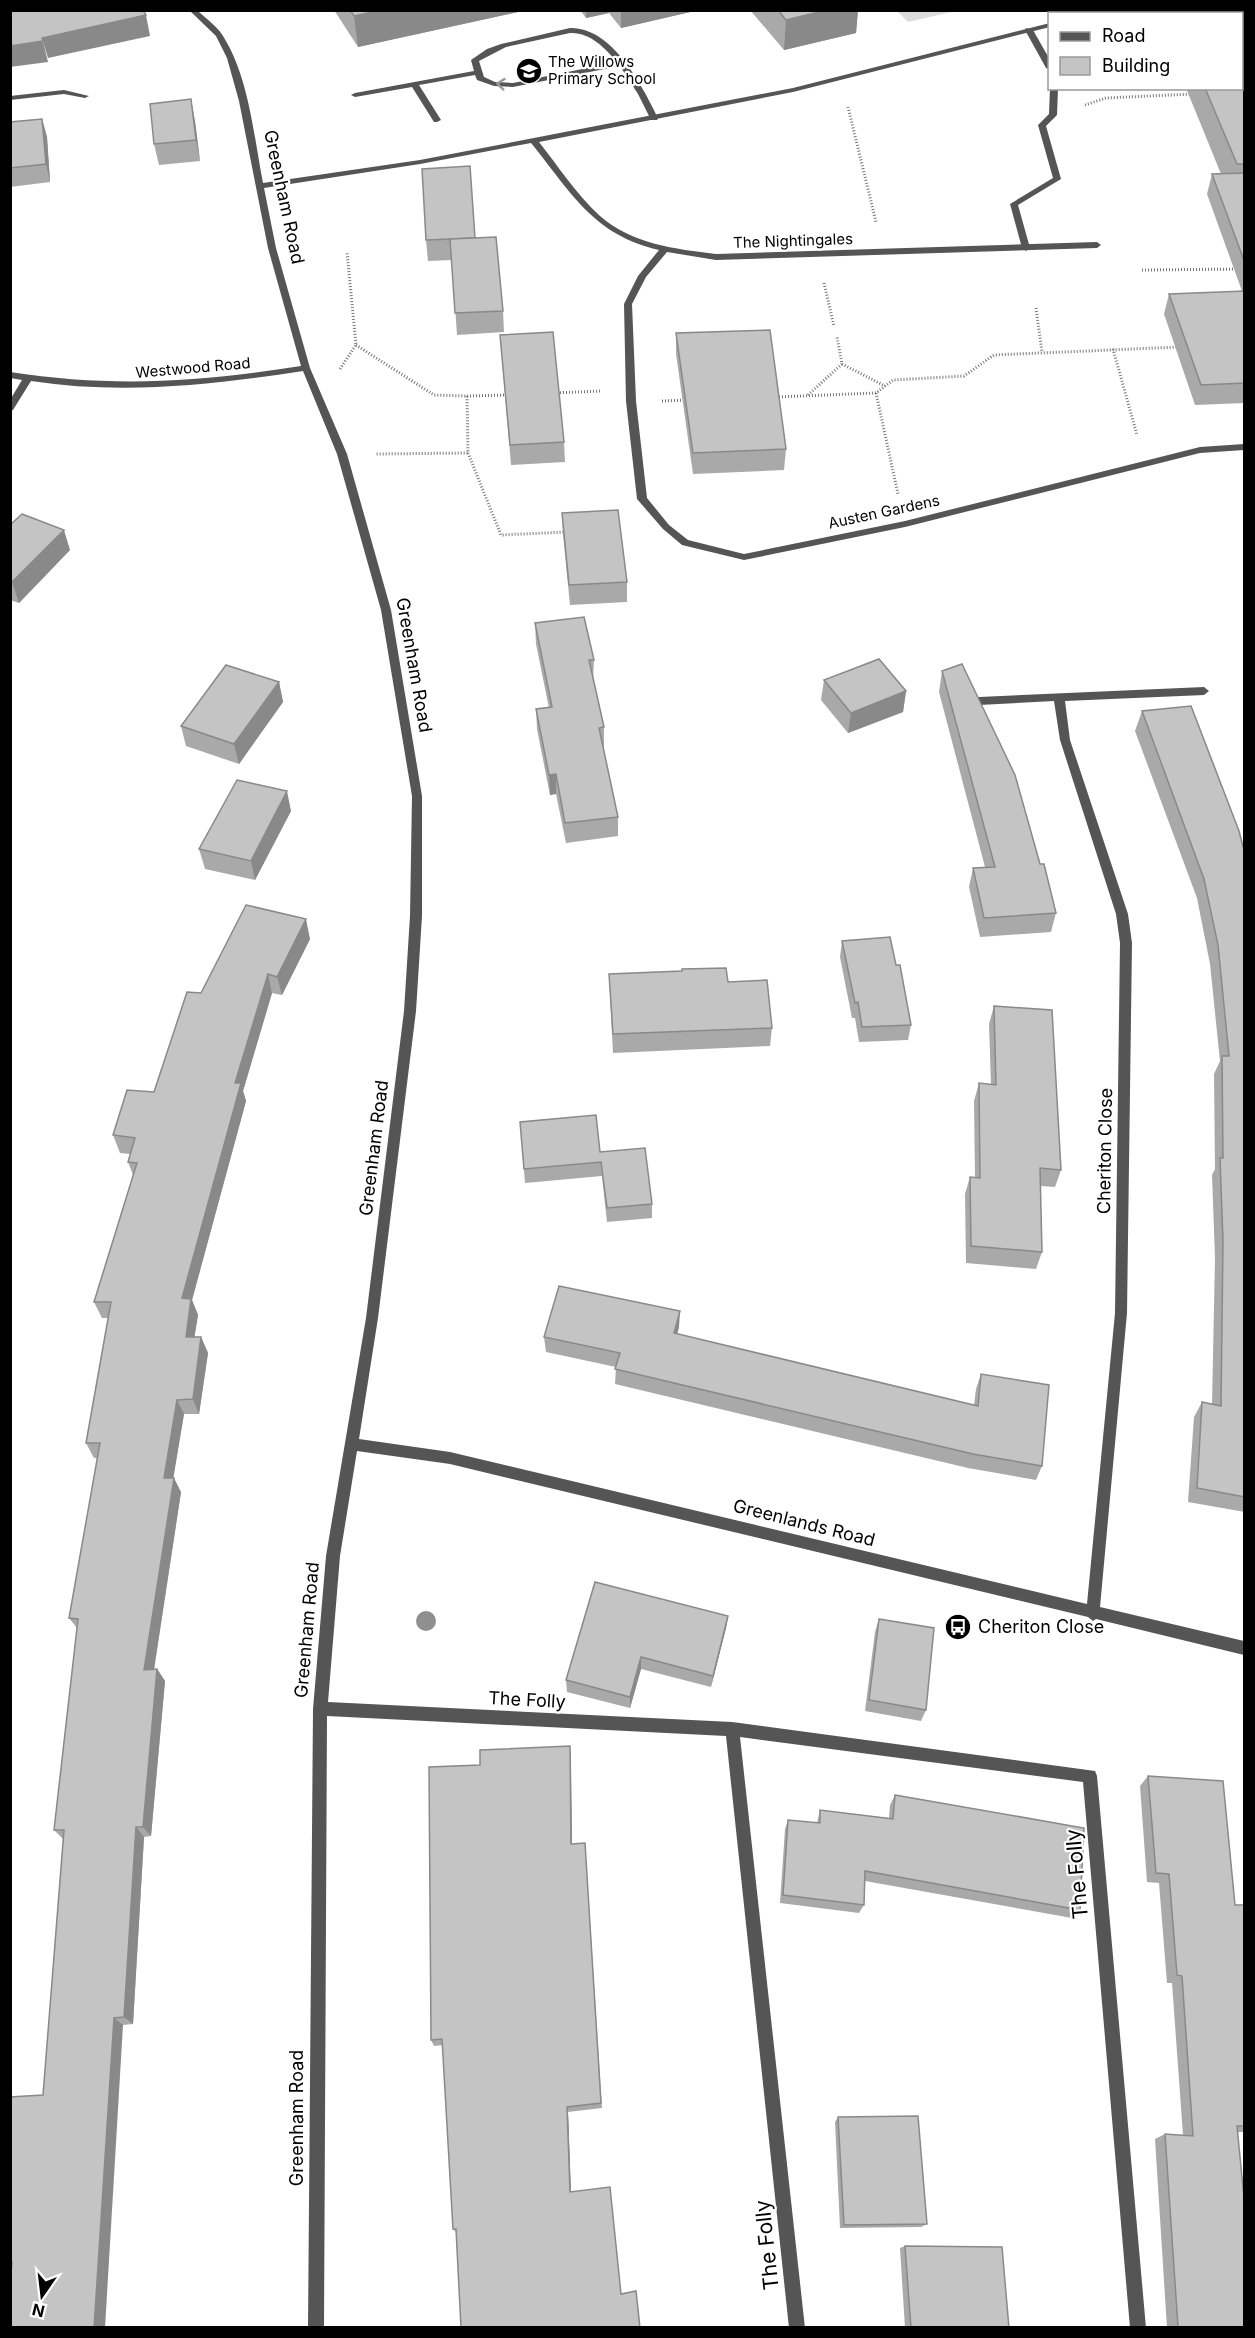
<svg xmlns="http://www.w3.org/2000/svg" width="1255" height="2338" font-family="Inter,sans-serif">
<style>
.green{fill:#dcdcdc}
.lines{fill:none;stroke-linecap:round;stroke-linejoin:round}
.path{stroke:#777;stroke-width:3;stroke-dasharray:1 2;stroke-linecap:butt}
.lane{fill:#555;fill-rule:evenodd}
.street{fill:#555;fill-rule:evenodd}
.tree{fill:#8f8f8f}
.wall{fill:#a9a9a9}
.shaded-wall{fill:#898989}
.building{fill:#c4c4c4;stroke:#898989;stroke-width:1.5}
.oneway{stroke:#999}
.labels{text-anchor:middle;stroke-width:4.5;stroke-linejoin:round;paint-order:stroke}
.far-poi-label{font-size:15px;fill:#000;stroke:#fff;text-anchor:start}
.far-street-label{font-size:15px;fill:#000;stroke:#fff}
.street-label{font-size:18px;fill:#000;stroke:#fff}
.poi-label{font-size:18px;fill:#000;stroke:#fff;text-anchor:start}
.near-street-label{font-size:21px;fill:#000;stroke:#fff}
</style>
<rect width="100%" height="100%" fill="#fff"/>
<path class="green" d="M897,11h59l-48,11z"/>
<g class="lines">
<g class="path">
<path d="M1085,105l21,-7 87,-4"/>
<path d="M848,107l28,115"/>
<path d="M1142,270l102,-1"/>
<path d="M824,283l10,43"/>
<path d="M1036,308l6,44"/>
<path d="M356,345l78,50 33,1 1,57 -93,1"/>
<path d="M1113,349l24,86"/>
<path d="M842,364l43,22"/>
<path d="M340,369l16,-24 -9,-93"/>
<path d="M554,393l47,-2"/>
<path d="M876,393l22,101"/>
<path d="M808,395l34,-31 -5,-27"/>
<path d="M467,396l41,-1"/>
<path d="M776,397l100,-4 17,-13 71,-4 30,-21 186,-8"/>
<path d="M662,401l25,-1"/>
<path d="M468,453l33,82 64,-3"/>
</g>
<g class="lane">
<path d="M570,28c42,-1 72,57 88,90l-1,2h-6l-13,-26 -18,-28 -107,21 -19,-1 -17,-6 -2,-5 -56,10 22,35 -4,2h-3l-22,-35 -57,10 -4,-2 4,-2 119,-22 -3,-11 16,-11 14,-5zM570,33c20,-1 35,15 47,29l-104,21 -18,-1 -11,-5 -5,-16 27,-14z"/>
<path d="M1026,28l7,2 17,30v10l-4,-2 -21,-38z"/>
<path d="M1050,88h8l-1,27 -11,11 15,53 -43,26 12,43 -4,3 -4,-3 -12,-44 43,-26 -15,-53 11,-11z"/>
</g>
<g class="street">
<path d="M189,10h8c8,8 20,16 26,26 26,41 31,101 40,147l157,-23 373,-72 257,-65v4l-257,65 -254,50c19,24 37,52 61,74 32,28 75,33 116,38l381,-12 4,3 -4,3 -381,12 -49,-8 -21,25 -14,27 4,97 11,97 22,27 19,15 56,14 161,-33 295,-74 44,-3v6l-44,3 -295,74 -161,33 -62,-15 -19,-16 -26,-30 -11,-98 -2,-97 14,-28 21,-26c-66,-15 -88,-58 -128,-107l-111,21 -156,24 12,60 34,120 37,86 44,156 31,186v120l-6,95 -38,307 -19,121 91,13 637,152 28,-291 5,-370 -4,-29 -56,-174 -6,-39 -75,4 -5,-4 5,-4 225,-10 5,4 -5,4 -139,6 5,39 58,174 4,29 -5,370 -27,294 144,34v14l-148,-36 -3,2 -5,-4 -638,-153 -93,-13 -17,105 -12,146 404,20 363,49 2,5 49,552h-16l-47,-546 -343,-45 65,591h-16l-63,-592 -399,-20 -3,612h-16l5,-619 13,-153 40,-238 38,-307 6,-95 2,-120 -31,-186 -44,-156 -34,-83c-91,14 -181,24 -272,10l-18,29 -3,1v-11l12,-20 -12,-2v-6c104,16 189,10 291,-6l-33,-118 -29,-147 -12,-43 -11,-22z"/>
<path d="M1099,10h12l-7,4h-12z"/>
<path d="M64,90l25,6 -4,2 -21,-4 -54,6v-4z"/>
</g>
</g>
<circle class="tree" cx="426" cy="1621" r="10"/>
<g class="wall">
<path d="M334,10h193l-169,37z"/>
<path d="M580,10h119l-78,18 -12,-15 -23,5z"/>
<path d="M750,10h108l-2,23 -72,17z"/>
<path d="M1154,10h91v393l-50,2 -31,-91 5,-20 73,-3 -35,-97 5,-20h9l-35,-86h56v-74h-87z"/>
<path d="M42,119l5,18 3,45 -40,5v-65z"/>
<path d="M195,121l5,40 -41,4 -5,-21z"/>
<path d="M475,238l28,73 1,21 -47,3 -5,-75 -24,1 -2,-21z"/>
<path d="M676,333l110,116 -2,21 -91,4 -17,-120z"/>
<path d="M500,335l64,107 1,20 -54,3z"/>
<path d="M562,513l65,69v20l-57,3 -7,-71z"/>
<path d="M10,525l60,25 -51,53 -9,-3z"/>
<path d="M535,623l59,37 -1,20 11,47v21h-1l15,69v19l-52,7 -10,-49 -6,1 -13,-66 -1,-20 13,-1 -13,-64z"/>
<path d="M942,671l98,193 16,49 -5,19 -71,5 -11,-50 4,-19 12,-1 -46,-175z"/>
<path d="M824,680l82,11 -3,21 -55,21 -27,-33z"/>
<path d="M279,682l4,20 -44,62 -53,-18 -5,-20z"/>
<path d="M1142,711l103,143v658l-57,-10 6,-85 8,-15 10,2 3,-146 -3,-83 3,-6 -1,-95 6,-13 -10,-97 -13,-66 -62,-167z"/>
<path d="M291,811l-36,69 -50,-11 -6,-20z"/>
<path d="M310,939l-28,56 -10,-2 -29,98 3,10 -54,199 6,15 -4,22h7l7,16 -9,61h-15l-11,64 8,14 -27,178 3,-1 8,12 -14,155 -7,1 -11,187 -10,1 -111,240h-2v-168l33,-2 20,-256 -9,-9 23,-202 -8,-10 29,-160h-4l-8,-15 22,-125h-6l-8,-16 39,-127 -5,-13 2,-8 -10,-1 -7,-18 41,-43 47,-99z"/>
<path d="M842,941l54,24 15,60 -3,15 -49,2 -4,-24h-3l-12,-61z"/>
<path d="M609,974l119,8 44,46 -2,18 -157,7z"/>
<path d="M994,1006l67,164 -6,17 -15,-1 2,66 -6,17 -70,-6 -1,-69 5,-17 5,1 -1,-77 5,-18 12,1 -2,-60z"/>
<path d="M520,1122l80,30 52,52v14l-45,4 -5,-46 -77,7z"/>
<path d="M679,1327l-2,7 297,71 2,-16 5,-15 61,92 -6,14 -68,-12 -353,-84 1,-17 -70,-15 -2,-15z"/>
<path d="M728,1616l-2,12 -15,59 -70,-18 -11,39 -63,-16 -1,-12z"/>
<path d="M879,1619l47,91 -5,11 -56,-10 10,-79z"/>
<path d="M570,1746l2,98 13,-1 17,265 -34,4 3,80 50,102 19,34 -184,-96 -3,-3 -10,-184 -9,1 -3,-6 49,-275z"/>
<path d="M1148,1776l87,129h10v227h-7l7,196h-78l-12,-189 10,-5 18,1 -11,-152h-5l-8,-100 -12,-1 -7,-96z"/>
<path d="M895,1795l185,115 -8,8 -207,-37 -1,24 -5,8 -79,-10 5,-74 3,-9 29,3 3,-13 69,8 1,-13z"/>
<path d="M838,2117l89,107 -6,3 -81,1 -5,-106z"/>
<path d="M905,2246l104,82h-104l-5,-80z"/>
</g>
<g class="shaded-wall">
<path d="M382,10h145l-169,37 -4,-31z"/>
<path d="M586,10h23v3l-23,5z"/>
<path d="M621,10h78l-78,18z"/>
<path d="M827,10h31l-2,23 -72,17 2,-30z"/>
<path d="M146,15l4,21 -102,22 -6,-20z"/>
<path d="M43,41l5,21 -38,5v-21z"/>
<path d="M191,99l4,22 5,40 -4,-21z"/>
<path d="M42,119l5,18 3,45 -4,-18z"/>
<path d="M64,530l6,20 -51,53 -7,-21z"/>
<path d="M279,682l4,20 -44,62 -5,-20z"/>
<path d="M906,691l-3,21 -55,21 3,-20z"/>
<path d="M556,774v20l-6,1 -1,-20z"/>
<path d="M287,791l4,20 -36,69 -4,-19z"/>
<path d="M306,919l4,20 -28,56 -5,-18z"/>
<path d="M268,974l4,19 -29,98 3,10 -54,199 6,15 -6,38 -6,-16 -4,-39 53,-215z"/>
<path d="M680,1311l-1,16 -6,22 1,-16z"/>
<path d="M201,1337l7,16 -9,61 -6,-15z"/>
<path d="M177,1400l7,14 -13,78 -7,-14z"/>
<path d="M174,1478l7,14 -29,190 -8,-12z"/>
<path d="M728,1616l-2,12 -15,59 2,-11z"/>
<path d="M641,1657v12l-11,39v-11z"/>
<path d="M157,1669l8,12 -14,155 -8,-9z"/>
<path d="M570,1746l1,11 1,96 -1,-9z"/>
<path d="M136,1827l8,10 -11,187 -9,-7z"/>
<path d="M114,2018l9,7 -18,303h-11z"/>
<path d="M567,2107l1,5 3,84 -1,-4z"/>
</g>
<g class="building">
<path d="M10,10h133l3,5 -104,23 1,3 -33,5z"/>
<path d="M350,10h32l-28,6z"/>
<path d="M778,10h49l-41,10z"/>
<path d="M1172,10h73v46h-3v-42h-69z"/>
<path d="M1242,77l3,7v80h-8l-32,-76h37z"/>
<path d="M191,99l5,41 -42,4 -4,-40z"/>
<path d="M42,119l4,45 -36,4v-46z"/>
<path d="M470,166l5,72 -49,2 -4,-71z"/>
<path d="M1245,173v90l-33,-89z"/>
<path d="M496,237l7,74 -48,2 -5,-74z"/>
<path d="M1245,291v92l-44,2 -32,-91z"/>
<path d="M770,330l16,119 -93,4 -17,-120z"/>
<path d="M553,332l11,110 -54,3 -10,-110z"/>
<path d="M618,510l9,72 -58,3 -7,-72z"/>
<path d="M22,514l42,16 -52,52h-2v-57z"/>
<path d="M584,617l10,43h-5l15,67 -5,1 19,89 -53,6 -9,-49 -7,1 -13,-66 16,-2 -17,-84z"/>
<path d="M879,659l27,32 -55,22 -27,-33z"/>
<path d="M962,664l53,111 25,89h4l12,49 -72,5 -11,-50 22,-1 -53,-196z"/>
<path d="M226,665l53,17 -45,62 -53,-18z"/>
<path d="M1191,706l48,125 6,23v643l-48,-9 5,-86 19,4 2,-165 -3,-83h3l-1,-102h7l-11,-111 -14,-66 -62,-168z"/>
<path d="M237,780l50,11 -36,70 -52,-12z"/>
<path d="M246,905l60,14 -29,58 -9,-3 -33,109h6l-59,215 9,1 -5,38h15l-8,62 -16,1 -13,78h10l-30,192 13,-1 -14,158h-7l-12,190 -10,1 -20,310h-84v-44l2,-22h-2v-165l33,-2 21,-265h-10l24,-211 -9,-1 31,-175h-14l25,-141h-17l43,-139 -9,-1 7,-24 -22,-3 14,-45 27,2 33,-100 14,1z"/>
<path d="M890,937l6,28h4l11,60 -49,2 -4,-25 -3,1 -13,-62z"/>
<path d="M726,968l2,14 39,-2 5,48 -159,6 -4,-60 73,-3v-2z"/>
<path d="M994,1006l58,4 9,160 -21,-2 2,84 -71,-6 -1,-69 10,1 -1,-95 17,2z"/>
<path d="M596,1115l4,37 45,-4 7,56 -45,4 -6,-46 -77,7 -4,-47z"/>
<path d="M559,1286l121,25 -6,22 304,73 3,-32 68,11 -7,81 -69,-12 -358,-85 5,-16 -76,-16z"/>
<path d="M595,1582l133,34 -15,60 -72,-19 -11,40 -64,-17z"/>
<path d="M879,1619l55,9 -8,82 -57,-10z"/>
<path d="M570,1746l1,98 14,-1 16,260 -34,4 3,85 40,-5 11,107 15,-3 4,37h-179l-5,-99h-3l-11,-190 -11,1 -2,-273 51,-2v-15z"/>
<path d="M1148,1776l75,5 12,124h10v221h-8l8,82v120l-67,-1 -13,-193 28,2 -11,-160 -5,-1 -8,-101 -13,-1z"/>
<path d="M895,1795l189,33 -4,82 -215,-39 -1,34 -81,-10 5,-75 32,3v-13l73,9z"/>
<path d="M918,2116l9,108 -83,1 -6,-108z"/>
<path d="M905,2246l97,1 7,81h-98z"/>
</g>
<defs><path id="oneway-chevron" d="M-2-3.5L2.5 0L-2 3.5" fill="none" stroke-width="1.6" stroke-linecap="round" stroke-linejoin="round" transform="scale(1.5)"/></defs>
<use class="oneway" href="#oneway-chevron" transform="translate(501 84) rotate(-174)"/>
<defs>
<g id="school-disc" transform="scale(1.35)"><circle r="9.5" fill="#000" stroke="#fff"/><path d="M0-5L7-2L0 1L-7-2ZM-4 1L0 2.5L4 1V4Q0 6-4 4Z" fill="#fff"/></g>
<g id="bus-disc" transform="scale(1.35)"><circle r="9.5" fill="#000" stroke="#fff"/><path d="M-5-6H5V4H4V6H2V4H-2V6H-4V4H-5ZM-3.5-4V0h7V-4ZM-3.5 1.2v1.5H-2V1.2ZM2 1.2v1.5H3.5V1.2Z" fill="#fff"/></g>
</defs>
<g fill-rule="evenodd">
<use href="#school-disc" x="529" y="71"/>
<use href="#bus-disc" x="958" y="1627"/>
</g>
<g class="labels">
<g class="far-poi-label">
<text x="548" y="67">The Willows<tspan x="548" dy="17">Primary School</tspan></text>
</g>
<g class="far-street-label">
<text transform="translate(793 241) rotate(-2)" y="5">The Nightingales</text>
<text transform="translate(193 368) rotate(-5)" y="5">Westwood Road</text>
<text transform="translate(884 512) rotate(-12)" y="5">Austen Gardens</text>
</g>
<g class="street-label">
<text transform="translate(284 197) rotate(78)" y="6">Greenham Road</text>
<text transform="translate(414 665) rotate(80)" y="6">Greenham Road</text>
<text transform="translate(374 1148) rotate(-83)" y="6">Greenham Road</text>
<text transform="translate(1105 1151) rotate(-89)" y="6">Cheriton Close</text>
<text transform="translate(804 1523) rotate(14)" y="6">Greenlands Road</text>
<text transform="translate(307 1630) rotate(-85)" y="6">Greenham Road</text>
<text transform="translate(527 1700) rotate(3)" y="6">The Folly</text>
<text transform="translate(297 2118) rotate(-90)" y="6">Greenham Road</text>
</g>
<g class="poi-label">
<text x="978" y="1633">Cheriton Close</text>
</g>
<g class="near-street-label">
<text transform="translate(1077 1874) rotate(-95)" y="7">The Folly</text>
<text transform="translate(767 2245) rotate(-96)" y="7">The Folly</text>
</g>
</g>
<rect width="1255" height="2338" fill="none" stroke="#000000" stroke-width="24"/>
<rect x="1048" y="12" width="195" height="78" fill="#ffffff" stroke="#999999" stroke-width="1.5"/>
<rect x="1060" y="32" width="30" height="9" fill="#555555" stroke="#999999" stroke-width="1.5"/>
<text x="1102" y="42" font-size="18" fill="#000000">Road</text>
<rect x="1060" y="57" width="30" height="18" fill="#c4c4c4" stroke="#999999" stroke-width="1.5"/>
<text x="1102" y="72" font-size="18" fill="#000000">Building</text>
<g transform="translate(42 2296) rotate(194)" stroke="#ffffff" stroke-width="4.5" paint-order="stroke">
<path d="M0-4.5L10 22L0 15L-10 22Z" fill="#000000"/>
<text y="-9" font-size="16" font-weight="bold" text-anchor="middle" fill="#000000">N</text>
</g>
</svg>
